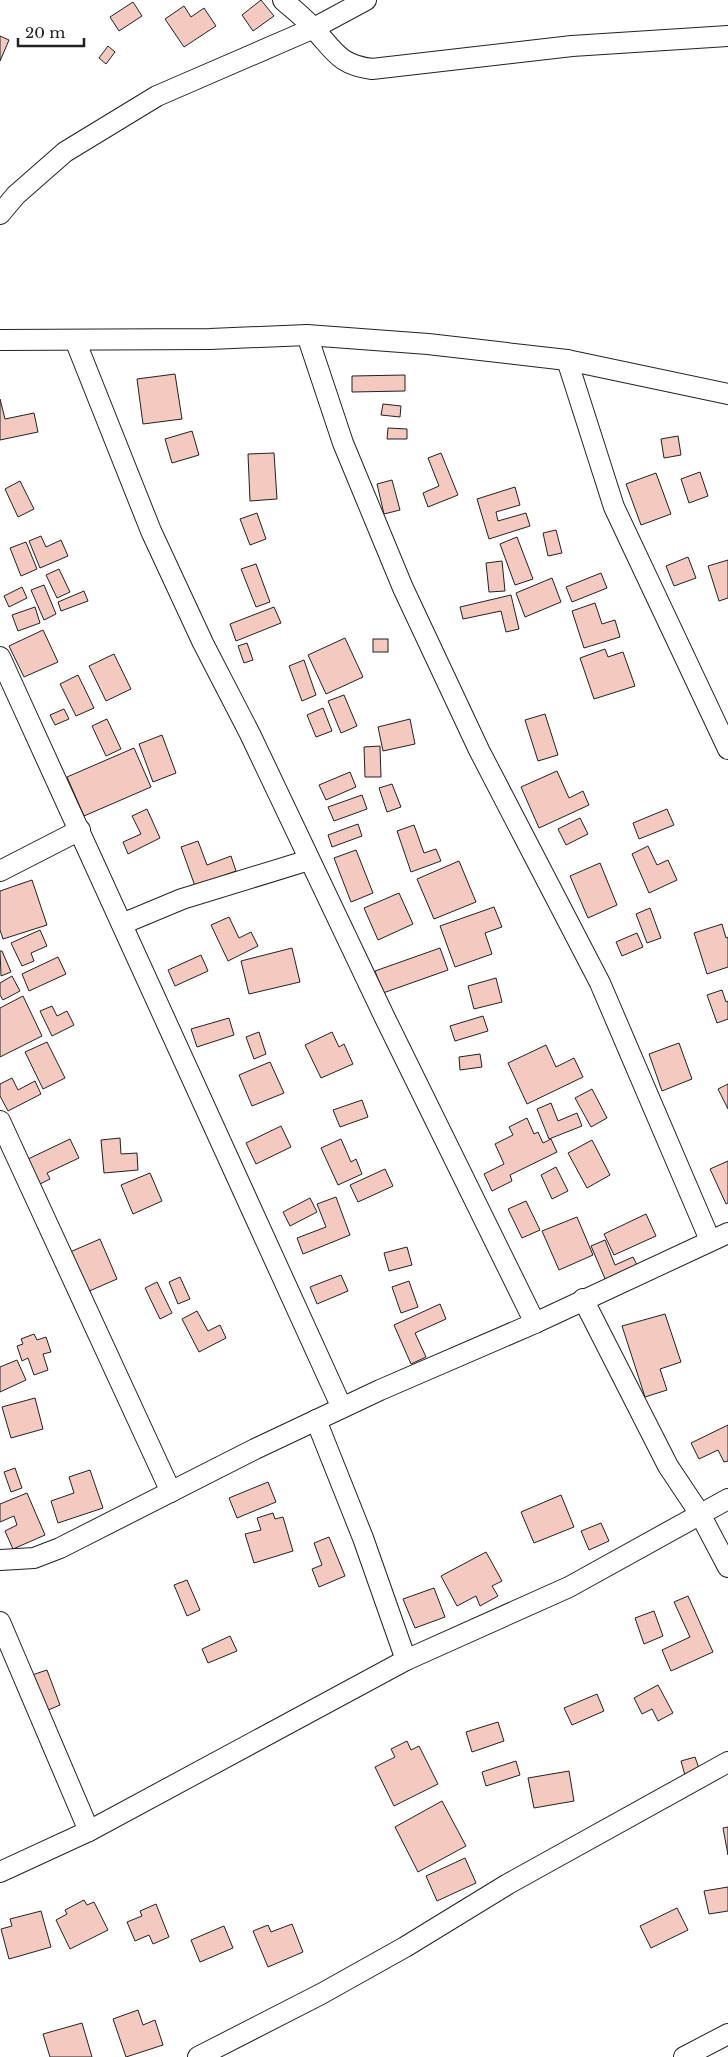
<svg xmlns="http://www.w3.org/2000/svg" width="728" height="2057" font-family="'Libre Baskerville',serif">
<style>
.building{fill:#f3c9c0;stroke:#222}
.lines{fill:none;stroke-linecap:round;stroke-linejoin:round}
.street-casing{stroke:#222;stroke-width:22}
.street{stroke:#fff;stroke-width:20}
</style>
<rect width="100%" height="100%" fill="#fff"/>
<g class="building">
<path d="M261,0l13,16 -21,15 -11,-16z"/>
<path d="M133,2l9,14 -23,15 -9,-14z"/>
<path d="M184,6l7,11 13,-9 12,18 -32,21 -19,-28z"/>
<path d="M0,36l9,4 -9,21z"/>
<path d="M108,46l7,6 -9,12 -7,-6z"/>
<path d="M175,374l7,45 -39,5 -6,-45z"/>
<path d="M405,375v16l-53,1v-16z"/>
<path d="M0,399l5,20 29,-6 4,19 -38,8z"/>
<path d="M383,404l18,2 -1,11 -19,-2z"/>
<path d="M388,428l19,1v10h-20z"/>
<path d="M192,431l7,24 -27,8 -7,-24z"/>
<path d="M678,436l3,19 -17,3 -3,-19z"/>
<path d="M274,453l3,46 -27,2 -2,-47z"/>
<path d="M441,453l17,42 -30,12 -5,-14 16,-7 -11,-28z"/>
<path d="M700,472l8,24 -19,7 -8,-24z"/>
<path d="M656,473l15,41 -30,11 -15,-41z"/>
<path d="M392,480l8,30 -16,4 -7,-30z"/>
<path d="M20,481l14,28 -16,8 -13,-28z"/>
<path d="M515,487l5,18 -24,7 2,9 28,-8 4,13 -41,13 -12,-40z"/>
<path d="M257,513l9,26 -16,6 -10,-26z"/>
<path d="M556,530l6,23 -14,3 -5,-23z"/>
<path d="M41,536l5,11 15,-7 7,16 -28,12 -11,-27z"/>
<path d="M517,537l16,42 -18,6 -15,-41z"/>
<path d="M26,542l11,27 -16,7 -11,-28z"/>
<path d="M688,557l8,21 -22,8 -8,-20z"/>
<path d="M728,560v38l-9,3 -11,-35z"/>
<path d="M502,561l3,30 -16,1 -3,-29z"/>
<path d="M256,564l14,38 -14,5 -15,-38z"/>
<path d="M59,569l11,23 -13,6 -11,-23z"/>
<path d="M601,573l6,15 -35,14 -6,-15z"/>
<path d="M552,578l9,24 -36,15 -9,-24z"/>
<path d="M44,585l12,29 -12,6 -13,-30z"/>
<path d="M22,587l5,11 -18,9 -5,-11z"/>
<path d="M84,591l4,10 -27,10 -3,-9z"/>
<path d="M511,595l8,34 -13,3 -5,-21 -38,8 -3,-12z"/>
<path d="M595,603l7,21 13,-4 5,17 -36,11 -12,-37z"/>
<path d="M35,607l5,16 -22,8 -6,-16z"/>
<path d="M274,607l7,16 -45,18 -6,-17z"/>
<path d="M43,630l15,32 -34,15 -15,-31z"/>
<path d="M345,638l18,39 -37,17 -18,-39z"/>
<rect x="373" y="639" width="15" height="13"/>
<path d="M247,643l6,17 -9,3 -6,-17z"/>
<path d="M605,649l3,8 15,-5 12,34 -41,13 -14,-41z"/>
<path d="M114,654l17,35 -25,12 -17,-35z"/>
<path d="M304,660l12,35 -14,6 -13,-35z"/>
<path d="M78,675l16,33 -18,8 -16,-32z"/>
<path d="M344,695l13,31 -16,7 -13,-32z"/>
<path d="M323,708l9,23 -16,6 -9,-22z"/>
<path d="M64,709l5,10 -14,6 -5,-10z"/>
<path d="M545,714l13,41 -20,6 -13,-41z"/>
<path d="M107,719l14,30 -15,7 -14,-30z"/>
<path d="M410,719l5,25 -32,7 -5,-24z"/>
<path d="M162,735l14,38 -23,9 -14,-38z"/>
<path d="M380,746l1,31h-16l-1,-30z"/>
<path d="M134,748l17,39 -67,29 -17,-39z"/>
<path d="M557,771l12,27 14,-7 6,14 -50,23 -18,-41z"/>
<path d="M350,772l6,15 -30,13 -7,-15z"/>
<path d="M392,784l9,23 -14,5 -8,-24z"/>
<path d="M362,795l5,14 -33,12 -6,-14z"/>
<path d="M147,809l13,29 -32,16 -5,-12 18,-8 -9,-18z"/>
<path d="M667,809l7,16 -35,14 -6,-16z"/>
<path d="M580,818l8,16 -22,11 -8,-16z"/>
<path d="M358,824l4,12 -30,11 -4,-12z"/>
<path d="M414,825l10,28 12,-4 5,12 -30,11 -14,-41z"/>
<path d="M198,841l9,24 24,-9 5,15 -41,15 -14,-39z"/>
<path d="M648,846l9,19 11,-5 9,20 -28,13 -17,-39z"/>
<path d="M356,850l17,43 -22,9 -17,-44z"/>
<path d="M459,861l17,41 -42,17 -17,-40z"/>
<path d="M600,863l17,42 -29,13 -18,-42z"/>
<path d="M32,880l15,45 -44,14 -3,-9v-39z"/>
<path d="M399,893l14,31 -35,16 -14,-32z"/>
<path d="M494,907l8,20 -17,6 7,21 -37,13 -15,-41z"/>
<path d="M650,908l11,30 -14,5 -11,-29z"/>
<path d="M229,917l10,21 12,-6 7,14 -30,15 -17,-36z"/>
<path d="M722,924l4,14 2,-1v30l-21,7 -13,-41z"/>
<path d="M40,930l7,16 -16,7 3,8 -12,5 -11,-23z"/>
<path d="M637,933l6,14 -21,9 -6,-14z"/>
<path d="M292,948l8,34 -51,12 -8,-33z"/>
<path d="M440,948l8,22 -65,23 -8,-22z"/>
<path d="M0,951h2l9,21 -10,4z"/>
<path d="M201,955l7,16 -33,15 -7,-16z"/>
<path d="M58,957l8,17 -37,17 -7,-17z"/>
<path d="M12,976l8,15 -17,9 -3,-5v-12z"/>
<path d="M496,978l6,24 -28,7 -6,-23z"/>
<path d="M722,990l4,12 2,-1v18l-11,4 -10,-28z"/>
<path d="M23,996l19,40 -42,21v-49z"/>
<path d="M52,1006l5,10 10,-5 7,14 -22,11 -12,-25z"/>
<path d="M483,1016l5,15 -33,10 -5,-15z"/>
<path d="M229,1018l5,17 -37,12 -6,-18z"/>
<path d="M259,1032l7,22 -12,5 -8,-22z"/>
<path d="M332,1032l7,15 5,-3 9,20 -32,14 -16,-33z"/>
<path d="M47,1042l18,36 -22,11 -18,-37z"/>
<path d="M679,1043l13,36 -30,12 -13,-37z"/>
<path d="M546,1045l10,22 18,-9 9,19 -56,27 -19,-41z"/>
<path d="M480,1054l2,13 -22,3 -1,-13z"/>
<path d="M270,1062l14,31 -32,13 -13,-31z"/>
<path d="M12,1078l6,12 17,-9 6,13 -33,17 -8,-15v-12z"/>
<path d="M728,1084v25l-10,-20z"/>
<path d="M592,1089l15,29 -16,9 -16,-29z"/>
<path d="M362,1100l6,17 -28,10 -7,-17z"/>
<path d="M551,1103l7,18 19,-8 5,13 -33,13 -12,-30z"/>
<path d="M527,1118l7,16 4,-2 5,11 8,-4 6,13 -47,23 2,6 -20,10 -8,-17 20,-10 -9,-20 18,-9 -4,-8z"/>
<path d="M281,1126l10,21 -35,17 -10,-21z"/>
<path d="M120,1138l1,16 16,-1 1,17 -34,3 -3,-33z"/>
<path d="M70,1139l9,19 -32,15 3,6 -12,6 -12,-25z"/>
<path d="M341,1139l10,23 5,-3 6,15 -24,11 -17,-37z"/>
<path d="M592,1140l18,35 -23,13 -19,-35z"/>
<path d="M728,1161v42l-2,1 -16,-35z"/>
<path d="M556,1167l12,24 -16,8 -11,-24z"/>
<path d="M385,1169l8,17 -35,16 -8,-17z"/>
<path d="M150,1173l12,28 -29,13 -12,-29z"/>
<path d="M336,1197l14,38 -47,19 -6,-16 29,-11 -9,-23z"/>
<path d="M310,1198l7,14 -27,14 -7,-14z"/>
<path d="M526,1201l14,29 -18,8 -14,-29z"/>
<path d="M646,1214l10,22 -42,19 -10,-21z"/>
<path d="M577,1217l16,38 -34,15 -17,-39z"/>
<path d="M100,1239l17,40 -30,13 -17,-40z"/>
<path d="M605,1240l10,25 18,-8 5,10 -32,14 -15,-35z"/>
<path d="M407,1247l5,18 -23,6 -5,-18z"/>
<path d="M341,1275l7,16 -31,13 -7,-17z"/>
<path d="M180,1277l10,22 -12,5 -9,-22z"/>
<path d="M409,1281l9,26 -17,6 -9,-26z"/>
<path d="M157,1282l15,31 -12,6 -15,-31z"/>
<path d="M440,1304l6,15 -31,14 11,24 -15,7 -17,-39z"/>
<path d="M197,1311l11,20 12,-6 6,13 -27,14 -17,-33z"/>
<path d="M665,1314l16,48 -21,7 7,21 -22,7 -23,-71z"/>
<path d="M34,1334l3,6 9,-3 5,15 -8,2 5,16 -14,5 -6,-17 -6,3 -5,-15 6,-2 -2,-5z"/>
<path d="M17,1360l9,20 -26,12v-25z"/>
<path d="M35,1398l8,31 -32,9 -9,-31z"/>
<path d="M728,1425v36l-4,1 -6,-12 -19,9 -8,-16z"/>
<path d="M15,1468l7,20 -11,4 -7,-20z"/>
<path d="M90,1470l13,38 -45,15 -7,-22 23,-8 -5,-16z"/>
<path d="M268,1482l8,20 -39,16 -8,-20z"/>
<path d="M27,1493l18,42 -32,14 -8,-18 12,-6 -3,-9 -14,6v-18z"/>
<path d="M561,1495l13,32 -40,16 -13,-31z"/>
<path d="M273,1513l2,6 8,-2 10,34 -39,12 -9,-29 16,-4 -4,-12z"/>
<path d="M601,1523l8,18 -20,9 -8,-19z"/>
<path d="M329,1537l16,39 -26,11 -7,-18 10,-4 -8,-22z"/>
<path d="M486,1552l16,29 -10,5 6,10 -18,10 -4,-10 -19,10 -16,-30z"/>
<path d="M187,1580l13,30 -13,6 -13,-31z"/>
<path d="M434,1588l11,29 -30,11 -12,-29z"/>
<path d="M688,1596l25,56 -42,19 -9,-21 28,-13 -16,-35z"/>
<path d="M654,1611l9,25 -19,8 -9,-26z"/>
<path d="M230,1636l7,15 -29,12 -6,-14z"/>
<path d="M47,1670l13,35 -14,6 -14,-36z"/>
<path d="M658,1685l15,28 -15,8 -6,-12 -10,5 -8,-16z"/>
<path d="M597,1694l7,17 -32,14 -8,-17z"/>
<path d="M498,1722l6,19 -32,11 -6,-20z"/>
<path d="M407,1741l4,9 8,-4 19,38 -44,22 -19,-39 20,-10 -4,-8z"/>
<path d="M695,1757l6,17 -15,5 -5,-18z"/>
<path d="M516,1761l4,14 -34,11 -4,-14z"/>
<path d="M569,1771l5,30 -40,7 -6,-30z"/>
<path d="M442,1801l24,45 -48,26 -23,-45z"/>
<path d="M728,1827v28l-5,-27z"/>
<path d="M465,1858l11,25 -39,18 -11,-25z"/>
<path d="M728,1887v24l-19,3 -5,-23z"/>
<path d="M84,1900l3,5 7,-3 14,28 -38,19 -14,-29 11,-6 -2,-4z"/>
<path d="M156,1904l13,33 -16,7 -4,-9 -14,6 -8,-19 15,-6 -2,-5z"/>
<path d="M677,1908l11,22 -37,18 -11,-22z"/>
<path d="M41,1911l10,36 -42,12 -8,-30 11,-3 -2,-7z"/>
<path d="M292,1924l11,28 -35,15 -15,-36 15,-6 3,7z"/>
<path d="M224,1926l9,22 -33,14 -9,-22z"/>
<path d="M138,2010l5,15 12,-5 8,25 -37,12 -13,-38z"/>
<path d="M82,2023l10,34h-42l-7,-23z"/>
</g>
<g class="lines">
<g class="street-casing">
<g id="street">
<path d="M283,0c11,10 23,19 32,30 20,22 25,35 57,39l200,-23 156,-10"/>
<path d="M0,214l16,-19 49,-43 92,-56 157,-68 52,-28"/>
<path d="M307,335l36,108 60,145 76,162 121,233 110,257"/>
<path d="M0,340l210,-1 97,-4 121,9 139,16 161,34"/>
<path d="M75,340l76,191 52,112 47,91 135,284 150,305"/>
<path d="M567,360l47,147 114,242"/>
<path d="M0,657l342,751"/>
<path d="M0,871l80,-41"/>
<path d="M122,924l60,-25 127,-39"/>
<path d="M0,1121l171,371"/>
<path d="M583,1299l85,167 32,48 28,53"/>
<path d="M316,1420l47,118 43,122"/>
<path d="M0,1560l34,-2 26,-10 195,-99 125,-59 155,-67 193,-90"/>
<path d="M0,1622l89,209"/>
<path d="M0,1872l89,-41 317,-171 163,-73 159,-88"/>
<path d="M198,2057l123,-63 84,-47 103,-63 220,-122"/>
<path d="M684,2057l44,-23"/>
</g>
</g>
<use href="#street" class="street"/>
</g>
<path d="M18 38v8h66v-8" fill="none" stroke="#222222" stroke-width="2.5"/>
<text x="25" y="38" font-size="15" fill="#222222" stroke="#ffffff" stroke-width="4" paint-order="stroke">20 m</text>
</svg>
